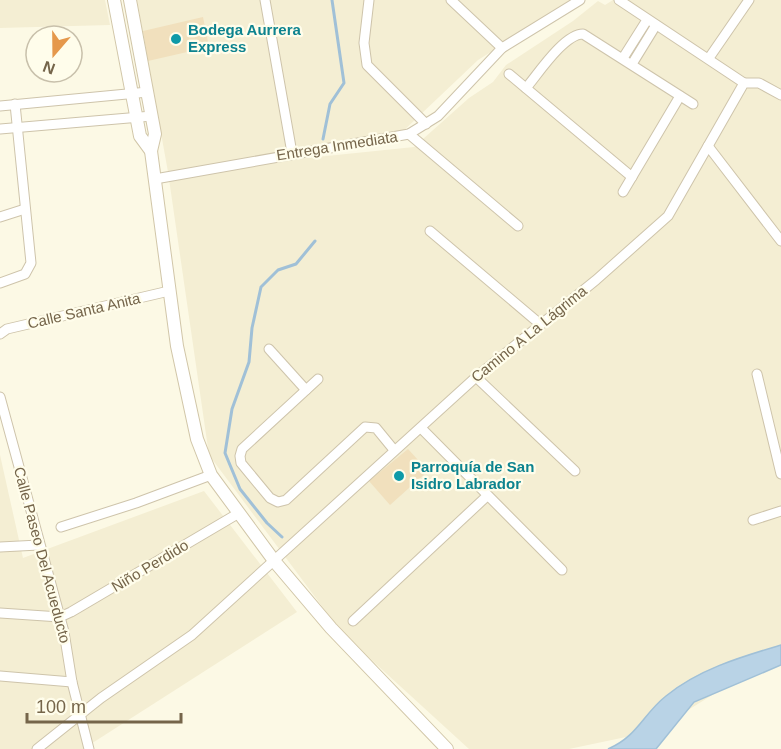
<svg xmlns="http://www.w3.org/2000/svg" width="781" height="749" font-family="Arial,sans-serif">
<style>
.residential{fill:#f4eed3}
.water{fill:#b9d3e6;stroke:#a0c0d7;stroke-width:1.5}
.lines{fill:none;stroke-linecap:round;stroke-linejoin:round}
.stream{stroke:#a0c0d7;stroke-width:3}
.building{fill:#f1e0bd}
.street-casing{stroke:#cec4ab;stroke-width:11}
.secondary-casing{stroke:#d1c6a8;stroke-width:14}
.street{stroke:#fff;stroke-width:9}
.secondary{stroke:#fff;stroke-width:12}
.culture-dot{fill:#0f9aa8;stroke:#fffdeb;stroke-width:2}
.labels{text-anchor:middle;stroke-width:4.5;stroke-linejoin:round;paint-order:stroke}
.culture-label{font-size:15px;font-weight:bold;fill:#0d838f;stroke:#fffdeb;text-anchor:start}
.street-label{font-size:15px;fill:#75654a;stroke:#fffdeb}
</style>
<rect width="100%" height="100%" fill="#fcf9e5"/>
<g class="residential">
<path d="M0,0h105l5,25 -110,3z"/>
<path d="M137,0h437l-96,60 -78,74 -217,37 231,-24 55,-49 24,-16 13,-17 67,-44 25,-20 7,4 8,-5h168v652l-96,60 -23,7 -36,18 -57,12h-100l-127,-116 -133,-178 -41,-283z"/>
<path d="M0,455l23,103 181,-67 93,121 -214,137h-83z"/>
</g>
<path class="water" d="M781,645v20l-87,37 -38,47h-48c30,-13 35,-35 58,-53 33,-27 75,-39 115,-51z"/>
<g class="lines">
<g class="stream">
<path d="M323,139l7,-35 14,-21 -12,-83"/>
<path d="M282,537l-15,-14 -27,-34 -15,-36 7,-44 17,-47 3,-34 9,-41 17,-17 18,-6 19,-23"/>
</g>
</g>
<g class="building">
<path d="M203,17l6,30 -61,14 -5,-30z"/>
<path d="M408,449l20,22 -38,34 -21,-24z"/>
</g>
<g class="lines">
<g class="street-casing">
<g id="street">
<path d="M265,0l27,153"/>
<path d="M369,0l-5,43 3,22 59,59"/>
<path d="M451,0l51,48"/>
<path d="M619,0l125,83"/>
<path d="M623,58l24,-38"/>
<path d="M709,58l40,-58"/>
<path d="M632,64l24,-39"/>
<path d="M509,74l123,103"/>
<path d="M526,88c12,-14 38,-54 57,-54l110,70"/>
<path d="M0,106l148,-14"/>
<path d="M0,129l152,-13"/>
<path d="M409,134l109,92"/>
<path d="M708,146l73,95"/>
<path d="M155,179l254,-45 29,-18 64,-68 78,-48"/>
<path d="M623,192l57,-96"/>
<path d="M0,217l25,-8"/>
<path d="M430,231l110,93"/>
<path d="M0,283l25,-9 6,-11 -16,-159"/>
<path d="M0,334l7,-5 162,-38"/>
<path d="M269,349l37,41"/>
<path d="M757,374l24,100"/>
<path d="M476,377l99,94"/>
<path d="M318,379l-76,70 -2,7 1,7 29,35 8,4 8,-2 79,-73 11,1 18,22"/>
<path d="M0,397l64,235 8,50 17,67"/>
<path d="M421,428l141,142"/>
<path d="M753,520l28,-9"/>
<path d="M61,527l75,-24 75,-28"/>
<path d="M0,547l39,-2"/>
<path d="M0,613l60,4 11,-5 168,-99"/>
<path d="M353,621l134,-125"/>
<path d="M0,676l72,6"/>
<path d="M37,749l64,-51 91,-63 284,-258 120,-97 72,-64 76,-133h15l22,12"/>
</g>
</g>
<g class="secondary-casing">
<g id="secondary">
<path d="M114,0l26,136 11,15 26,195 20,93 14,36 64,87 56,66 116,121"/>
<path d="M130,0l25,134 -4,17"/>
</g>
</g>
<use href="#street" class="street"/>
<use href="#secondary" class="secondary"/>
</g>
<g class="culture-dot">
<circle cx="176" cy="39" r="6"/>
<circle cx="399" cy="476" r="6"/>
</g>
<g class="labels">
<g class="culture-label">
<text x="188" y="35">Bodega Aurrera<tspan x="188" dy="17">Express</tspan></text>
<text x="411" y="472">Parroquía de San<tspan x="411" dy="17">Isidro Labrador</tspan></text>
</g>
<g class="street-label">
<text transform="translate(337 146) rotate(-9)" y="5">Entrega Inmediata</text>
<text transform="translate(84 311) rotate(-13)" y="5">Calle Santa Anita</text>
<text transform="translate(529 334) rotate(-39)" y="5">Camino A La Lágrima</text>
<text transform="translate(42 555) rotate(75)" y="5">Calle Paseo Del Acueducto</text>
<text transform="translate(150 566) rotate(-31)" y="5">Niño Perdido</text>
</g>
</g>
<g transform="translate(54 54) rotate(200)"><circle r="28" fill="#fffdeb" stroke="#c8c0ab" stroke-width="1.5"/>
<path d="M0-4.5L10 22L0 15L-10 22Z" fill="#e5984b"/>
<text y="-9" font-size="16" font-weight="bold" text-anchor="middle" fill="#75654a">N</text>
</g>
<path d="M27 713v9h154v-9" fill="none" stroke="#75654a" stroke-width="3"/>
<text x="36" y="713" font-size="18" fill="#75654a" stroke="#fffdeb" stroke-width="4.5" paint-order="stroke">100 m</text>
</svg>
